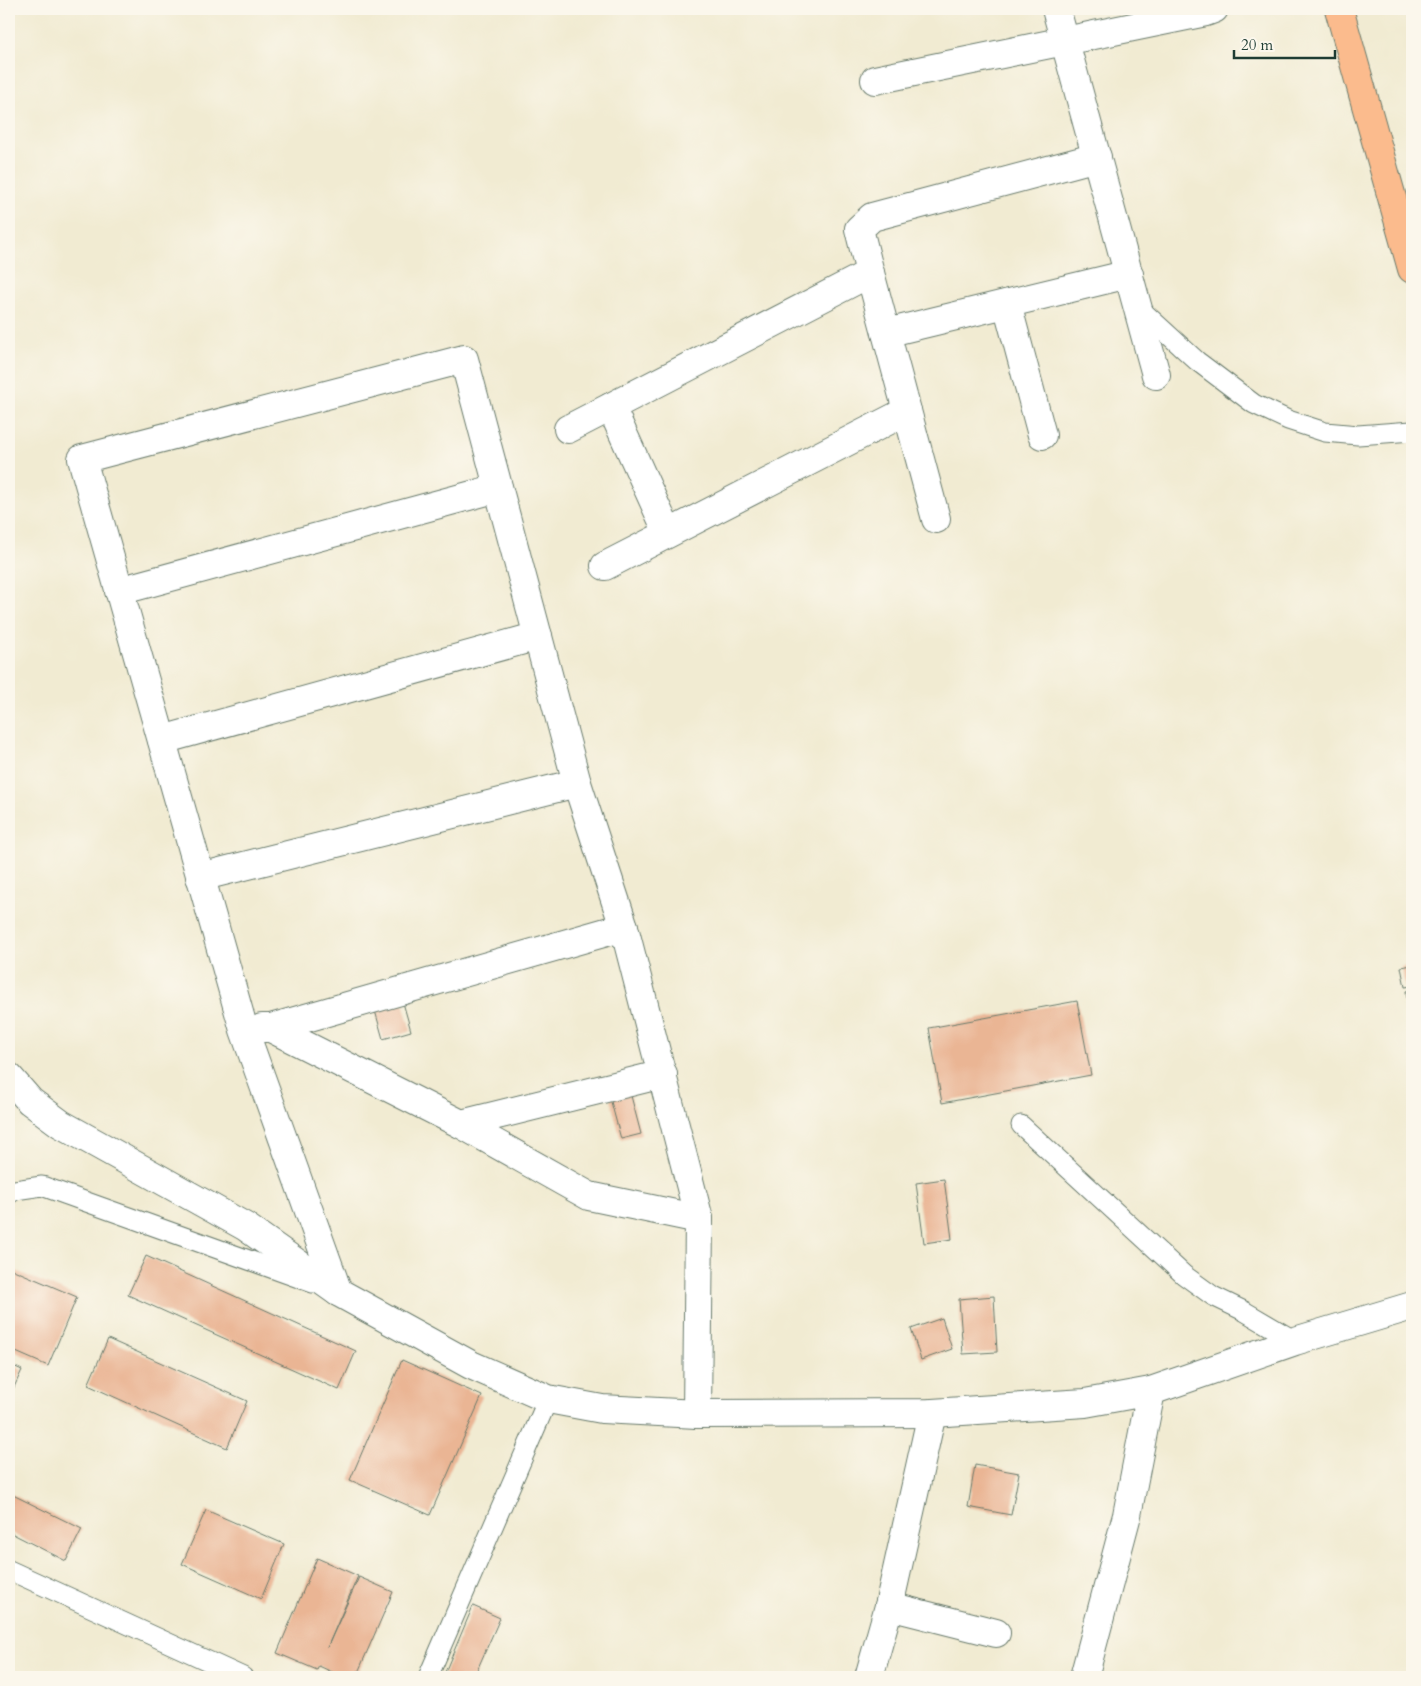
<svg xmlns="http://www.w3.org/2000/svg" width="1421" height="1686" font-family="Cardo,serif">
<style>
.building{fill:#eab594}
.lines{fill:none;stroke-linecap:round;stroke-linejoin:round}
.lane-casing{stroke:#687a6b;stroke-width:21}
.street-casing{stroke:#687a6b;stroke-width:30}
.highway-casing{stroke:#687a6b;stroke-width:30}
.lane{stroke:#fff;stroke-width:19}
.street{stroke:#fff;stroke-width:28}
.highway{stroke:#fbbb8d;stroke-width:28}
</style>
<rect width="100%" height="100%" fill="#fbf7ec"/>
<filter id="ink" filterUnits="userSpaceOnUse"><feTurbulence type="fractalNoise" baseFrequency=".02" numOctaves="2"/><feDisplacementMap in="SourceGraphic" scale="10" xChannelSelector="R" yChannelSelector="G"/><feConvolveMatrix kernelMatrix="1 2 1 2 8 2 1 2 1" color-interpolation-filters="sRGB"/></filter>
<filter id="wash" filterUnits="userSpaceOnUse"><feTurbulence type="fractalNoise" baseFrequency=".0096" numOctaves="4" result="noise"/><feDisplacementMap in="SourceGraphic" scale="20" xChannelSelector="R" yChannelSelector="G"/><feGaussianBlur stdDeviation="1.12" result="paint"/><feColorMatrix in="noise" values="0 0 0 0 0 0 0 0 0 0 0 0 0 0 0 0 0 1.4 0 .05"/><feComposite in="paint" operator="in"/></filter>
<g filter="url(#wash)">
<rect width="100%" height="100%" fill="#f1ebd2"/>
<g id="blocks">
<g class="building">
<path d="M1412,965v21l-7,1 -4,-20z"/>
<path d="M1412,990v25h-3l-3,-24z"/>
<path d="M402,999l9,32 -28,8 -9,-32z"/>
<path d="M1077,1001l14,74 -149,28 -13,-75z"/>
<path d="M630,1092l11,42 -20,5 -11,-41z"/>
<path d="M944,1179l8,60 -28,4 -8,-60z"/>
<path d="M146,1256l210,95 -17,39 -211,-95z"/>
<path d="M9,1268l68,29 -29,69 -39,-17z"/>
<path d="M994,1296l3,56 -34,2 -4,-55z"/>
<path d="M942,1318l10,31 -31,11 -10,-31z"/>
<path d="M108,1339l139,62 -20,47 -139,-63z"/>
<path d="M402,1360l80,36 -52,119 -80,-35z"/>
<path d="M9,1364l13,6 -13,28z"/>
<path d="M975,1465l44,8 -8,42 -43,-8z"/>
<path d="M9,1493l73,36 -16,32 -57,-29z"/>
<path d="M206,1510l78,34 -23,55 -79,-35z"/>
<path d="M317,1558l41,18 -31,72 32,-71 34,15 -37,85h-13l-24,-11 -2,4 -40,-17z"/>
<path d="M473,1606l27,12 -26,59h-31z"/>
</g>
</g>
</g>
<g filter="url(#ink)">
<use href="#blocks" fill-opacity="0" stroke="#687a6b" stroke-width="1"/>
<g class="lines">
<g class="lane-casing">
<g id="lane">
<path d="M1138,307l59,54 57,43 34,16 37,12 33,3 54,-4"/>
<path d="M1021,1125l163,150 29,21 31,15 51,30"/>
<path d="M9,1194l6,-4 27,-4 271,97"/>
<path d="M9,1570l234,107"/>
<path d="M428,1677l120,-278"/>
</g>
</g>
<g class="street-casing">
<g id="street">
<path d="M1056,9l100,366"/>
<path d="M875,80l331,-68 8,-3"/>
<path d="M1007,304l35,131"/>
<path d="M886,333l243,-59"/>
<path d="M611,407l57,126"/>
<path d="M568,429l302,-156"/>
<path d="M936,519l-66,-246 -11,-44 13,-12 225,-60"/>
<path d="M605,566l302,-155"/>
<path d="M119,591l379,-103"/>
<path d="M162,740l376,-104"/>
<path d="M200,877l377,-94"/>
<path d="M262,1028h9l353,-101"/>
<path d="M271,1028l190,96 128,72 110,23"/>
<path d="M9,1077l21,24 31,23 185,103 92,65 133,73 77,34 54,10 95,5 235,-1 153,-10 66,-12 144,-50 117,-35"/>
<path d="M461,1124l202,-50"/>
<path d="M338,1292l-94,-262 -162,-571 382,-100 113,424 47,144 75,292 -2,195"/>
<path d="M889,1606l107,27"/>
<path d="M869,1677l20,-71 43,-193"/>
<path d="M1084,1677l43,-162 24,-124"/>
</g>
</g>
<g class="highway-casing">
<path id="highway" d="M1339,9l73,260"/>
</g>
<use href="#lane" class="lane"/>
<use href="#street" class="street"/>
<use href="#highway" class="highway"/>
</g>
</g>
<rect width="1421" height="1686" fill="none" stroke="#fbf7ec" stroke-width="30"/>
<path d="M1234 50v8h101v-8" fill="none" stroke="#1f3d34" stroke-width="2.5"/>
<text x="1241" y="50" font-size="15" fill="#1f3d34" stroke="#fbf7ec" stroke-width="4" paint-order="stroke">20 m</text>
</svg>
